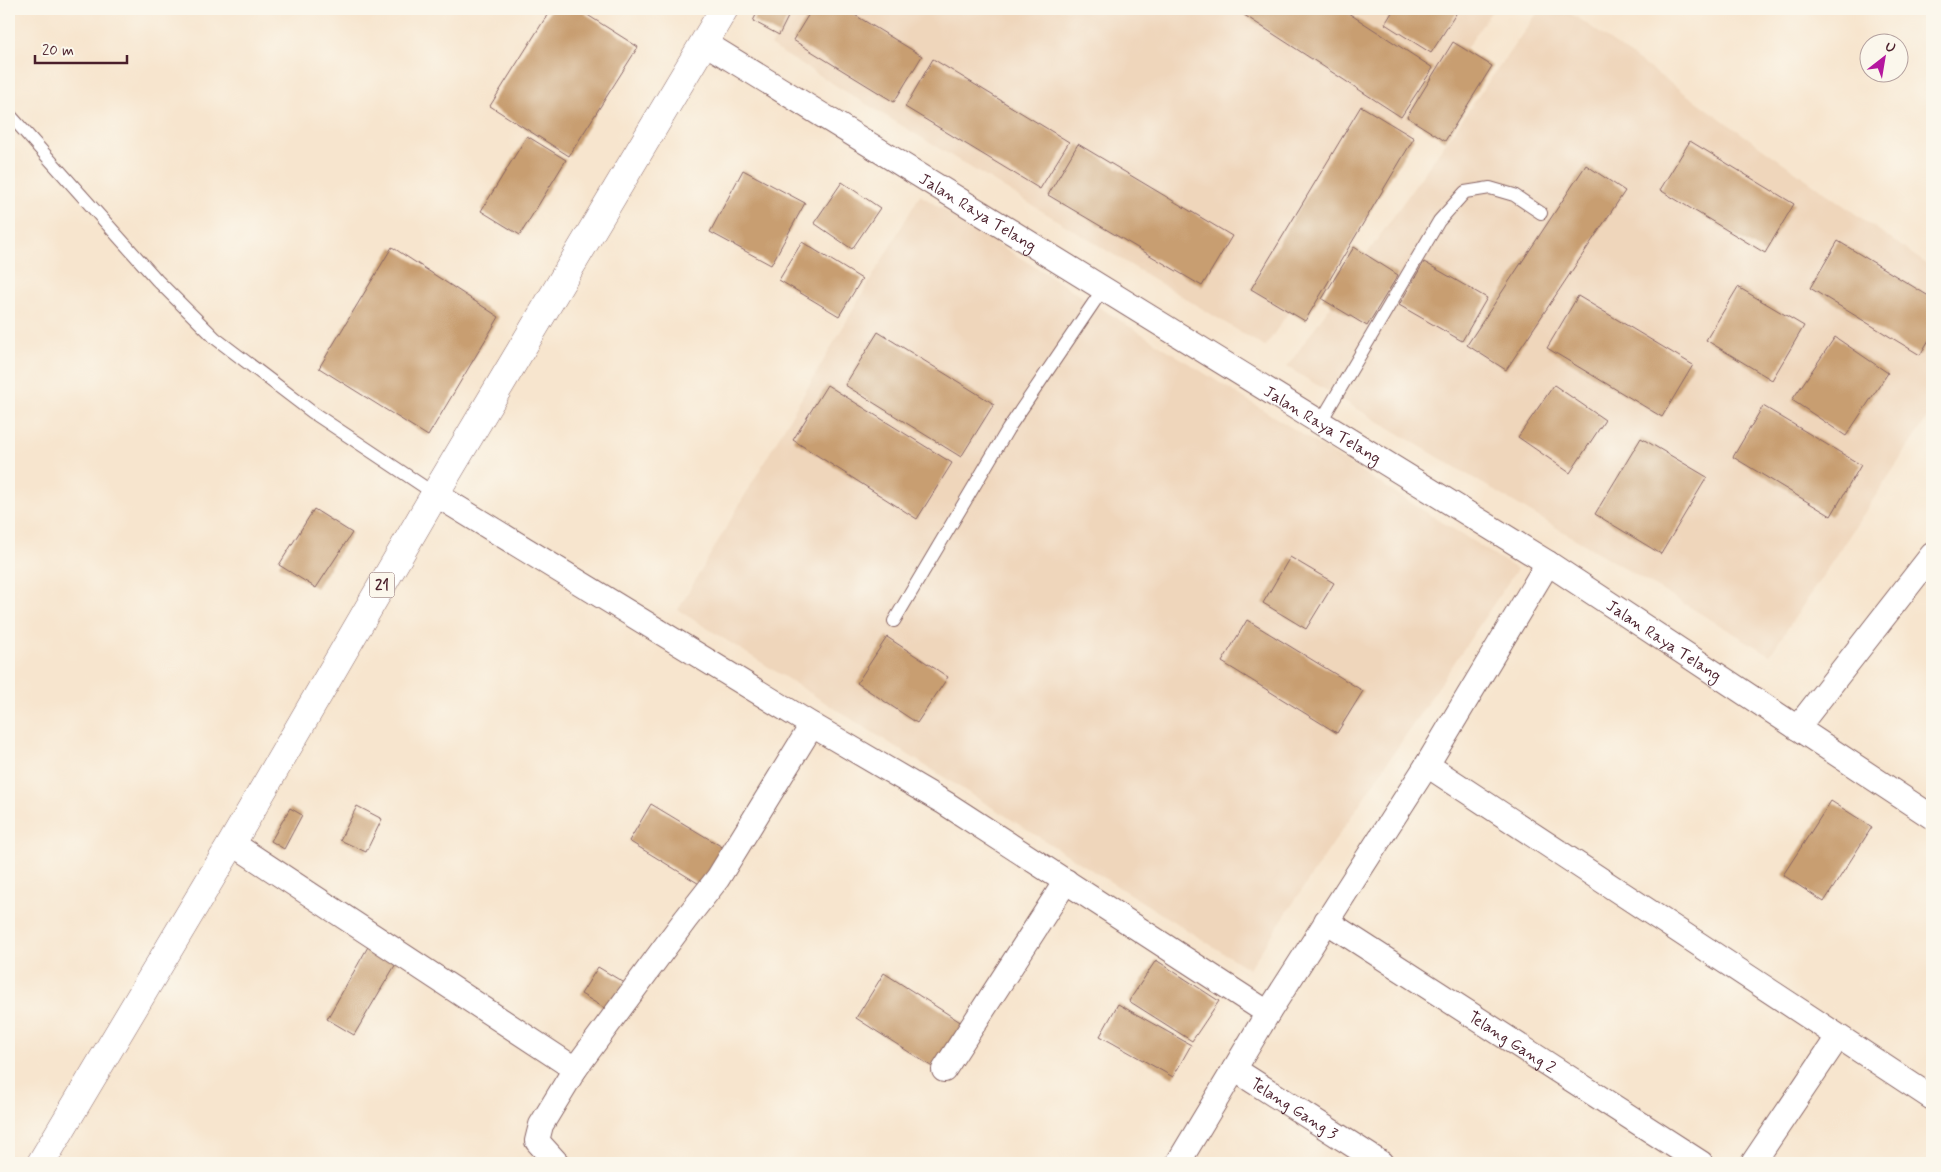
<svg xmlns="http://www.w3.org/2000/svg" width="1941" height="1172" font-family="Mynerve,sans-serif">
<style>
.built{fill:#efd6bb}
.building{fill:#c89e71}
.lines{fill:none;stroke-linecap:round;stroke-linejoin:round}
.service-casing{stroke:#876464;stroke-width:14}
.minor-casing{stroke:#876464;stroke-width:26}
.trunk-casing{stroke:#876464;stroke-width:29}
.service{stroke:#fff;stroke-width:12}
.minor{stroke:#fff;stroke-width:24}
.trunk{stroke:#fff;stroke-width:28}
.labels{text-anchor:middle;stroke-width:5;stroke-linejoin:round;paint-order:stroke}
.shield{fill:#fbf7ec;stroke:#7f6065;stroke-width:1}
.shield-label{font-size:15px;font-weight:bold;fill:#4a1f2b}
.street-label{font-size:16px;fill:#4a1f2b;stroke:#fbf7ec}
</style>
<rect width="100%" height="100%" fill="#fbf7ec"/>
<filter id="ink" filterUnits="userSpaceOnUse"><feTurbulence type="fractalNoise" baseFrequency=".02" numOctaves="2"/><feDisplacementMap in="SourceGraphic" scale="10" xChannelSelector="R" yChannelSelector="G"/><feConvolveMatrix kernelMatrix="1 2 1 2 8 2 1 2 1" color-interpolation-filters="sRGB"/></filter>
<filter id="wash" filterUnits="userSpaceOnUse"><feTurbulence type="fractalNoise" baseFrequency=".0096" numOctaves="4" result="noise"/><feDisplacementMap in="SourceGraphic" scale="20" xChannelSelector="R" yChannelSelector="G"/><feGaussianBlur stdDeviation="1.12" result="paint"/><feColorMatrix in="noise" values="0 0 0 0 0 0 0 0 0 0 0 0 0 0 0 0 0 1.4 0 .05"/><feComposite in="paint" operator="in"/></filter>
<g filter="url(#wash)">
<rect width="100%" height="100%" fill="#f7e5ce"/>
<g class="built">
<path d="M791,9h702l-228,338 -494,-301z"/>
<path d="M1540,9h24l20,13 348,246v143l-162,244 -483,-288z"/>
<path d="M920,195l597,374 -268,400 -571,-359z"/>
</g>
<g id="blocks">
<g class="building">
<path d="M551,9h27l60,38 -69,109 -79,-50z"/>
<path d="M759,9h33l-13,26 -26,-14z"/>
<path d="M812,9h33l77,47 -28,46 -101,-62z"/>
<path d="M1235,9h107l91,59 -32,49z"/>
<path d="M1394,9h65l-28,44 -46,-29z"/>
<path d="M1453,42l39,24 -47,75 -38,-24z"/>
<path d="M933,59l136,83 -29,47 -135,-82z"/>
<path d="M1361,106l53,32 -109,183 -54,-32z"/>
<path d="M527,136l39,24 -46,75 -39,-24z"/>
<path d="M1690,141l104,63 -29,49 -105,-63z"/>
<path d="M1078,144l154,92 -30,50 -154,-91z"/>
<path d="M1586,165l39,26 -119,179 -39,-25z"/>
<path d="M743,170l62,33 -34,62 -61,-33z"/>
<path d="M842,182l38,26 -28,41 -38,-26z"/>
<path d="M1838,241l94,57v37l-12,20 -110,-67z"/>
<path d="M802,242l60,37 -23,37 -60,-36z"/>
<path d="M392,247l107,70 -71,119 -109,-68z"/>
<path d="M1354,247l44,28 -31,51 -45,-27z"/>
<path d="M1424,262l63,36 -25,43 -63,-36z"/>
<path d="M1738,287l66,39 -32,54 -66,-40z"/>
<path d="M1578,296l115,69 -31,52 -115,-69z"/>
<path d="M878,332l116,72 -33,53 -116,-72z"/>
<path d="M1835,337l53,36 -42,63 -54,-36z"/>
<path d="M827,385l125,78 -35,56 -124,-79z"/>
<path d="M1554,385l51,35 -35,53 -52,-36z"/>
<path d="M1763,406l98,59 -30,51 -98,-59z"/>
<path d="M1641,438l66,39 -46,77 -66,-40z"/>
<path d="M314,509l38,24 -36,55 -37,-23z"/>
<path d="M1290,557l44,26 -28,46 -43,-26z"/>
<path d="M1247,620l116,71 -26,42 -115,-71z"/>
<path d="M887,637l61,40 -31,46 -60,-40z"/>
<path d="M1831,801l41,26 -48,75 -41,-27z"/>
<path d="M651,804l73,44 -23,37 -72,-44z"/>
<path d="M357,806l25,13 -16,33 -26,-12z"/>
<path d="M290,808l12,7 -18,34 -13,-8z"/>
<path d="M369,945l28,17 -43,73 -27,-16z"/>
<path d="M1156,960l63,41 -27,40 -63,-40z"/>
<path d="M598,967l30,18 -17,27 -30,-18z"/>
<path d="M884,973l81,52 -28,45 -81,-52z"/>
<path d="M1118,1004l73,41 -18,32 -73,-41z"/>
</g>
</g>
</g>
<g filter="url(#ink)">
<use href="#blocks" fill-opacity="0" stroke="#876464" stroke-width="1"/>
<g class="lines">
<g class="service-casing">
<g id="service">
<path d="M9,114l148,166 58,58 97,74 123,82"/>
<path d="M1320,423l119,-202 26,-29 25,-4 24,7 27,18"/>
<path d="M894,621l114,-192 95,-140"/>
</g>
</g>
<g class="minor-casing">
<g id="minor">
<path id="s1" d="M705,43l843,520 384,254"/>
<path d="M435,494l377,231 133,78 323,210"/>
<path d="M1797,728l135,-173"/>
<path d="M1427,765l505,333"/>
<path d="M232,843l343,226"/>
<path id="s2" d="M1326,921l375,242"/>
<path id="s3" d="M1234,1069l147,94"/>
<path d="M944,1070l122,-189"/>
<path d="M557,1163l-20,-22 4,-16 34,-56 110,-149 33,-42 94,-153"/>
<path d="M1178,1163l90,-150 159,-248 121,-202"/>
<path d="M1753,1163l85,-126"/>
</g>
</g>
<g class="trunk-casing">
<path id="trunk" d="M41,1163l191,-320 203,-349 289,-485"/>
</g>
<use href="#service" class="service"/>
<use href="#minor" class="minor"/>
<use href="#trunk" class="trunk"/>
</g>
</g>
<g class="labels">
<rect class="shield" x="369.5" y="572.5" width="25" height="25" rx="4"/>
<g class="shield-label">
<text x="382" y="590">21</text>
</g>
<g class="street-label">
<text dy="6" stroke="none"><textPath href="#s1" startOffset="321">Jalan Raya Telang</textPath></text>
<text dy="6" stroke="none"><textPath href="#s1" startOffset="726">Jalan Raya Telang</textPath></text>
<text dy="6" stroke="none"><textPath href="#s1" startOffset="1130">Jalan Raya Telang</textPath></text>
<text dy="6" stroke="none"><textPath href="#s2" startOffset="222">Telang Gang 2</textPath></text>
<text dy="6" stroke="none"><textPath href="#s3" startOffset="72">Telang Gang 3</textPath></text>
</g>
</g>
<rect width="1941" height="1172" fill="none" stroke="#fbf7ec" stroke-width="30"/>
<g transform="translate(1884 58) rotate(31)"><circle r="24" fill="#fbf7ec" stroke="#b4a19f"/>
<path d="M0-4L9 19L0 12L-9 19Z" fill="#b5179e"/>
<text y="-8" font-size="14" font-weight="bold" text-anchor="middle" fill="#4a1f2b">U</text>
</g>
<path d="M35 55v8h92v-8" fill="none" stroke="#4a1f2b" stroke-width="2.5"/>
<text x="42" y="55" font-size="15" fill="#4a1f2b" stroke="#fbf7ec" stroke-width="4" paint-order="stroke">20 m</text>
</svg>
